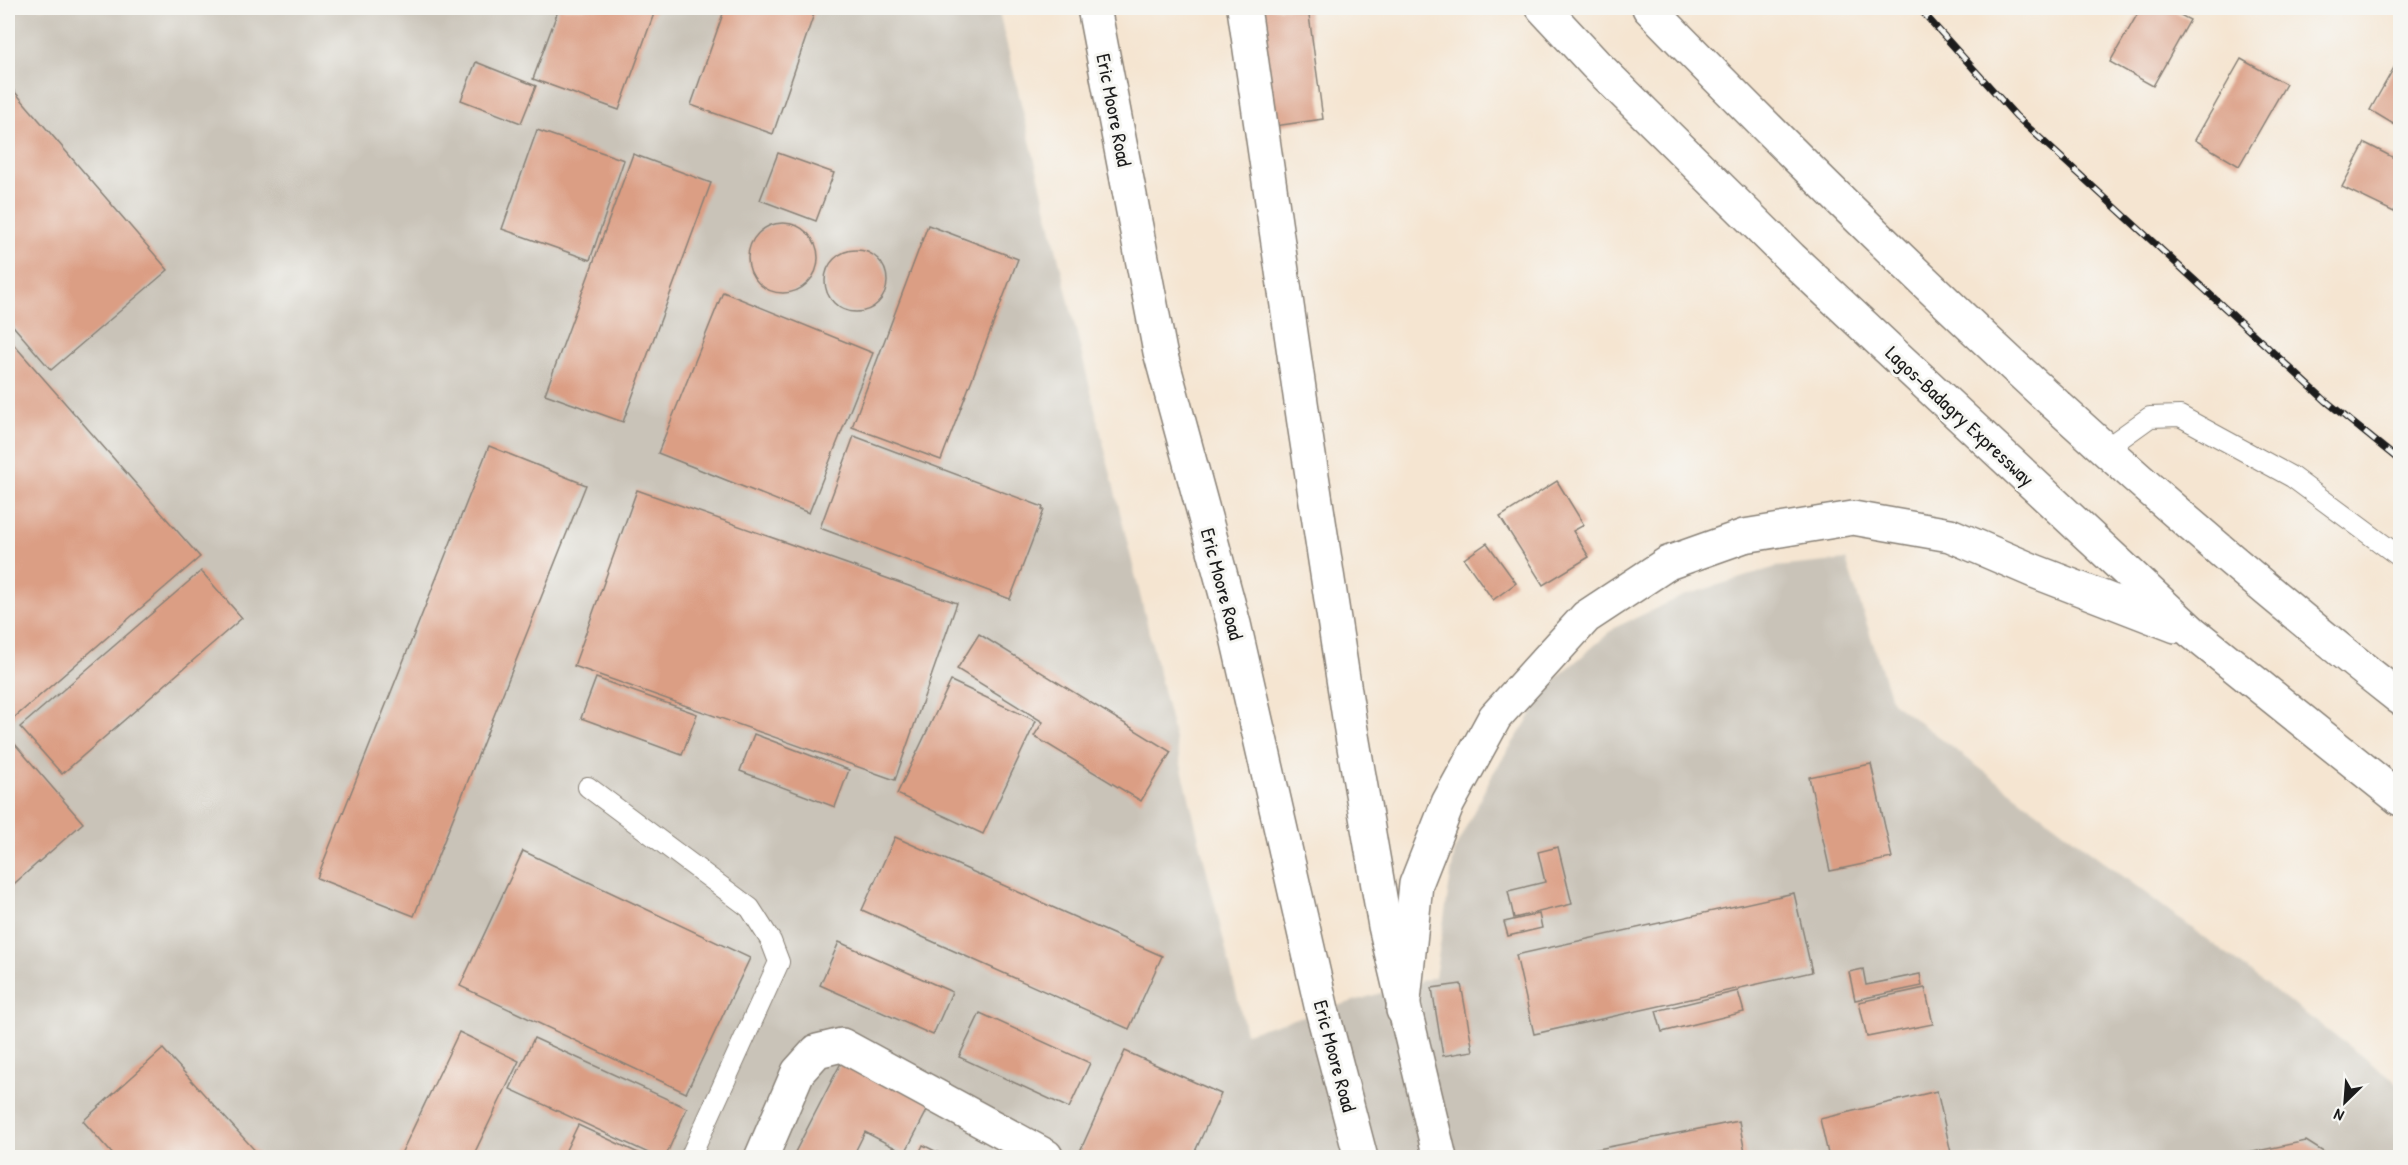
<svg xmlns="http://www.w3.org/2000/svg" width="2408" height="1165" font-family="'Patrick Hand',sans-serif">
<style>
.industrial{fill:#c9c3b8}
.building{fill:#db9e84}
.lines{fill:none;stroke-linecap:round;stroke-linejoin:round}
.service-casing{stroke:#888076;stroke-width:22}
.minor-casing{stroke:#888076;stroke-width:36}
.tertiary-casing{stroke:#888076;stroke-width:36}
.trunk-casing{stroke:#888076;stroke-width:36}
.service{stroke:#fff;stroke-width:20}
.minor{stroke:#fff;stroke-width:33}
.tertiary{stroke:#fff;stroke-width:33}
.trunk{stroke:#fff;stroke-width:33}
.rail-casing{stroke:#1c1c1c;stroke-width:7}
.rail{stroke:#f6f6f2;stroke-width:4.5;stroke-dasharray:14;stroke-linecap:butt}
.labels{text-anchor:middle;stroke-width:6;stroke-linejoin:round;paint-order:stroke}
.street-label{font-size:20px;fill:#1c1c1c;stroke:#f6f6f2}
</style>
<rect width="100%" height="100%" fill="#f6f6f2"/>
<filter id="ink" filterUnits="userSpaceOnUse"><feTurbulence type="fractalNoise" baseFrequency=".0167" numOctaves="2"/><feDisplacementMap in="SourceGraphic" scale="12" xChannelSelector="R" yChannelSelector="G"/><feConvolveMatrix kernelMatrix="1 2 1 2 8 2 1 2 1" color-interpolation-filters="sRGB"/></filter>
<filter id="wash" filterUnits="userSpaceOnUse"><feTurbulence type="fractalNoise" baseFrequency=".008" numOctaves="4" result="noise"/><feDisplacementMap in="SourceGraphic" scale="24" xChannelSelector="R" yChannelSelector="G"/><feGaussianBlur stdDeviation="1.35" result="paint"/><feColorMatrix in="noise" values="0 0 0 0 0 0 0 0 0 0 0 0 0 0 0 0 0 1.4 0 .05"/><feComposite in="paint" operator="in"/></filter>
<g filter="url(#wash)">
<rect width="100%" height="100%" fill="#f5e5d1"/>
<path class="industrial" d="M8,8h990l248,1025 189,-56 20,-128 37,-74 61,-94 63,-54 67,-31 93,-29 70,-7 46,142 508,383v72h-2392z"/>
<g id="blocks">
<g class="building">
<path d="M559,8h97l-37,102 -86,-31z"/>
<path d="M725,8h91l-43,126 -82,-29z"/>
<path d="M1259,8h49l15,111 -48,7z"/>
<path d="M2141,8h26l23,12 -37,66 -43,-24z"/>
<path d="M2400,57v71l-30,-18z"/>
<path d="M2241,59l45,25 -47,82 -44,-26z"/>
<path d="M476,62l60,24 -15,37 -60,-23z"/>
<path d="M8,84l160,186 -117,100 -43,-50z"/>
<path d="M537,130l87,30 -34,100 -88,-31z"/>
<path d="M2365,143l35,18v38l-6,13 -52,-25z"/>
<path d="M778,153l56,20 -18,48 -56,-21z"/>
<path d="M633,154l78,29 -88,239 -78,-28z"/>
<circle cx="783" cy="258" r="35"/>
<path d="M928,225l90,34 -77,201 -89,-33z"/>
<circle cx="856" cy="281" r="31"/>
<path d="M723,292l150,61 -64,160 -151,-60z"/>
<path d="M8,338l192,219 -192,166z"/>
<path d="M854,436l189,71 -1,3h2l-34,89 -190,-71z"/>
<path d="M489,446l97,39 -172,431 -97,-38z"/>
<path d="M1557,481l27,44 -11,6 16,26 -46,28 -43,-68z"/>
<path d="M637,490l320,113 -62,177 -321,-114z"/>
<path d="M1487,543l29,40 -23,17 -29,-41z"/>
<path d="M201,571l41,47 -180,156 -42,-47z"/>
<path d="M979,634l192,118 -30,49 -107,-65 9,-14 -86,-53z"/>
<path d="M596,678l101,36 -15,41 -101,-37z"/>
<path d="M951,681l85,40 -53,113 -86,-40z"/>
<path d="M754,734l95,36 -14,37 -95,-36z"/>
<path d="M8,736l75,87 -75,66z"/>
<path d="M1871,764l21,94 -62,13 -21,-94z"/>
<path d="M895,837l267,119 -33,73 -267,-119z"/>
<path d="M1558,847l14,57 -58,14 -6,-27 37,-9 -7,-30z"/>
<path d="M523,851l227,107 -64,135 -226,-107z"/>
<path d="M1794,893l18,79 -278,62 -18,-79z"/>
<path d="M1539,914l3,14 -34,8 -4,-14z"/>
<path d="M839,942l113,50 -19,43 -113,-50z"/>
<path d="M1863,969l3,16 54,-11 2,12 -67,14 -6,-28z"/>
<path d="M1461,984l12,67 -30,5 -11,-68z"/>
<path d="M1925,988l8,36 -66,13 -8,-35z"/>
<path d="M1738,991l6,21 -82,20 -6,-21z"/>
<path d="M980,1013l110,50 -21,45 -110,-51z"/>
<path d="M459,1032l60,29 -47,97h-73z"/>
<path d="M534,1038l153,70 -22,50h-6l-149,-69z"/>
<path d="M163,1049l97,107 -1,2h-143l-33,-37z"/>
<path d="M1125,1051l96,43 -29,64h-115z"/>
<path d="M844,1057l87,46 -26,50 -40,-21 -13,26h-60z"/>
<path d="M1937,1091l15,66 -123,1 -9,-39z"/>
<path d="M1739,1121l7,37h-182l-1,-2z"/>
<path d="M578,1125l71,33h-67l-16,-8z"/>
<path d="M2306,1141l27,17h-100v-2z"/>
<path d="M923,1145l26,13h-32z"/>
</g>
</g>
</g>
<g filter="url(#ink)">
<use href="#blocks" fill-opacity="0" stroke="#888076" stroke-width="1.5"/>
<g class="lines">
<g class="service-casing">
<g id="service">
<path d="M2104,450l46,-33 30,-1 112,61 108,80"/>
<path d="M588,787l162,121 21,33 8,21 -89,196"/>
</g>
</g>
<g class="minor-casing">
<path id="minor" d="M761,1158l37,-86 19,-21 25,-6 204,111"/>
</g>
<g class="tertiary-casing">
<g id="tertiary">
<path d="M1094,8l66,344 74,272 88,386 39,148"/>
<path d="M1244,8l60,415 46,301 35,202 55,232"/>
</g>
</g>
<g class="trunk-casing">
<g id="trunk">
<path d="M1543,8l53,57 195,193 401,374 208,167"/>
<path d="M1649,8c237,243 484,480 751,690"/>
<path d="M1403,1010l13,-126 32,-81 47,-86 91,-100 82,-54 76,-27 109,-18 97,17 84,36 142,55"/>
</g>
</g>
<use href="#service" class="service"/>
<use href="#minor" class="minor"/>
<use href="#tertiary" class="tertiary"/>
<use href="#trunk" class="trunk"/>
<g class="rail-casing">
<path id="rail" d="M1919,8l97,108 310,285 74,60"/>
</g>
<use href="#rail" class="rail"/>
</g>
</g>
<g class="labels">
<g class="street-label">
<text transform="translate(1114 110) rotate(79)" y="7">Eric Moore Road</text>
<text transform="translate(1960 416) rotate(43)" y="7">Lagos-Badagry Expressway</text>
<text transform="translate(1222 584) rotate(75)" y="7">Eric Moore Road</text>
<text transform="translate(1335 1056) rotate(75)" y="7">Eric Moore Road</text>
</g>
</g>
<rect width="2408" height="1165" fill="none" stroke="#f6f6f2" stroke-width="30"/>
<g transform="translate(2345 1102) rotate(205)" stroke="#f6f6f2" stroke-width="4.5" paint-order="stroke">
<path d="M0-4.5L10 22L0 15L-10 22Z" fill="#1c1c1c"/>
<text y="-9" font-size="16" font-weight="bold" text-anchor="middle" fill="#1c1c1c">N</text>
</g>
</svg>
